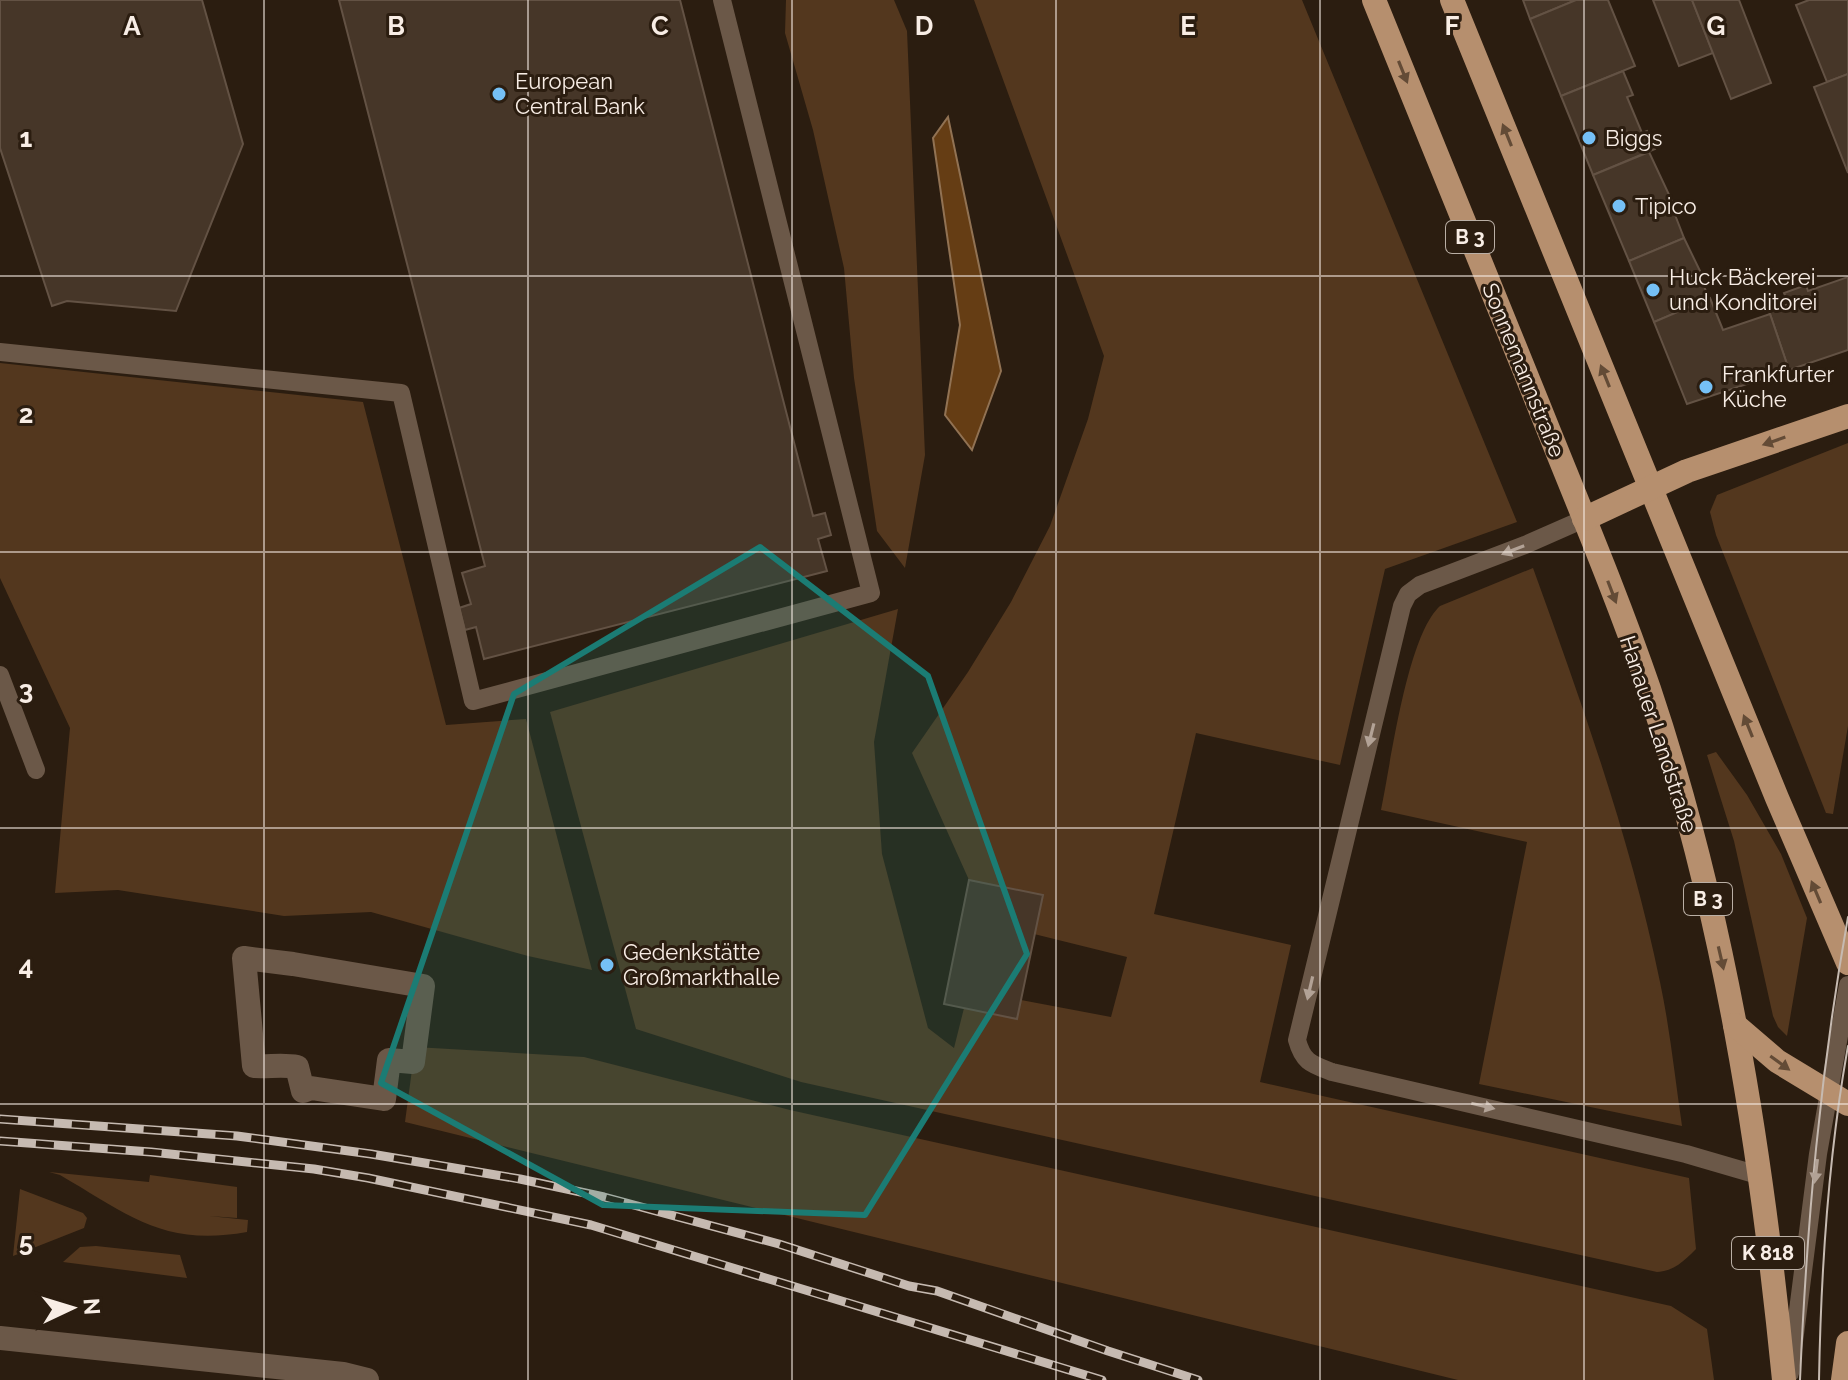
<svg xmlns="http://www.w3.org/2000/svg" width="1848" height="1380" font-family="Raleway,sans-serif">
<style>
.green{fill:#53371e}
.water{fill:#653d14;stroke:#917253;stroke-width:2}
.building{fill:#463628;stroke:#635244;stroke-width:2}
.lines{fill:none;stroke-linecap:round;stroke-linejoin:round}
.lane{stroke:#6b5848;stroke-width:18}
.street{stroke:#6b5848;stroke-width:24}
.primary{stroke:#b68f6e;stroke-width:24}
.tram{stroke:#c6bab1;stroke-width:2}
.rail-casing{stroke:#c6bab1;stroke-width:9}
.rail{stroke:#2b1d10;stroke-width:6;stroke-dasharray:18;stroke-linecap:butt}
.oneway{fill:#634b36}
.oneway2{fill:#b2a296}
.marked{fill:#1b7c74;fill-opacity:0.2;stroke:#1b7c74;stroke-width:6;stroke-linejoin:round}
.grid{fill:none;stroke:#f8ede5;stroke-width:2;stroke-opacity:0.55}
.poi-dot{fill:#75c0f6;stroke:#2b1d10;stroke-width:3}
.labels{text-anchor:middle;stroke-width:6;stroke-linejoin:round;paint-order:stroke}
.shield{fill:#2b1d10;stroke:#baafa5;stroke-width:2}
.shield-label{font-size:20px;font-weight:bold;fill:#f8ede5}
.poi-label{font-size:22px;fill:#f8ede5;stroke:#2b1d10;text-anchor:start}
.street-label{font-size:22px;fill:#f8ede5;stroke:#2b1d10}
.grid-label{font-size:26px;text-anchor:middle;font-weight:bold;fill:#f8ede5;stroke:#2b1d10;stroke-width:6;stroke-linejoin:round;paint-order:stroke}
</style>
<rect width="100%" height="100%" fill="#2b1d10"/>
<g class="green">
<path d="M786,0h108l13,31 18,424 -20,113 -28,-37 -23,-153 -10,-110 -31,-138 -28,-97z"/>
<path d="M974,0h328l215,522 -132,47 -45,196 -144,-32 -42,181 137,31 -31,137 429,96 7,71c-12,12 -22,22 -39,23l-856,-190 -165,-53 -86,-317 348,-103 -24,133 8,112 46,174 26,20 10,-40 53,11 4,-19 90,17 16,-60 -93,-23 -65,-54 -57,-127 56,-81 43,-70 39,-76 38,-107 16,-63z"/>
<path d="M0,363l363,39 83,323 80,-6 66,251 -64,-14 -157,-44 -87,4 -166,-26 -63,3 15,-165 -70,-150z"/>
<path d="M1848,443v283l-15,88 -7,-1 -110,-278 -6,-23 7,-17z"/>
<path d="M1533,568c49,136 98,272 127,414 10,47 15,96 22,144l-203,-42 48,-242 -146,-32c10,-48 26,-174 59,-204z"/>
<path d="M1716,752l31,43 34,59 26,64 -20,118 -9,-9 -5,-11 -39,-175 -27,-86z"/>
<path d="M415,1047l169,10 206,53 881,196 36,23 7,51h-256l-1053,-258z"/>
<path d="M49,1172l100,10 1,-7 87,12v31l-28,-2 39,4 -1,12c-84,15 -118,-17 -187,-57z"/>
<path d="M20,1189l63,24 4,5 -3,10 -71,28z"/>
<path d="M96,1246l84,9 7,23 -124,-16 17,-15z"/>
</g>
<path class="water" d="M948,117l53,254 -29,79 -27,-35 15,-90 -27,-187z"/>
<g class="building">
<path d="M0,0h202l41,144 -67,167 -109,-10 -15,5 -52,-158z"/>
<path d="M339,0h341l133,516 12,-3 6,22 -13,4 9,32 -343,88 -8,-32 -11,3 -6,-22 12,-4 -9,-31 23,-7z"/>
<path d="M1523,0h53l-46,19z"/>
<path d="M1576,0h32l27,66 -74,30 -31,-77z"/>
<path d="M1653,0h39l21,53 -34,13z"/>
<path d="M1692,0h47l32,83 -40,16z"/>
<path d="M1809,0h39v74l-21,8 -31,-77z"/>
<path d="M1623,71l10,24 -6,2 15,36 5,-2 8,18 -62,26 -32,-79z"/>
<path d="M1848,74v99l-34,-86z"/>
<path d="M1649,152l23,49 -2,1 14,36 -55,23 -36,-86z"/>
<path d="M1684,238l18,37 -2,1 9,23 -55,23 -25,-61z"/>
<path d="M1848,277v73l-59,20 -20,-59 20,-7 -5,-11 22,-8 2,6z"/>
<path d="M1710,298l13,32 47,-16 19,56 -102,34 -33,-82z"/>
<path d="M969,880l74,15 -26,124 -73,-15z"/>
</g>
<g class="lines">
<g class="lane">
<path d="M0,352l401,41 72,308 398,-108 -149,-593"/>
<path d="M1584,519l-59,26 -105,40 -12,9 -6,12 -105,434c6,22 14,24 35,32l354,82 72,21"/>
<path d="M0,675l36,95"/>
<path d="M1790,1373l28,-219 30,-169"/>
</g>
<g class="street">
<path d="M244,958l49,6 130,22 -10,76 -24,-2 -5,39 -73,-11 -8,3 -6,-24c-14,-3 -28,0 -43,-1z"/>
<path d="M0,1338l343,36 24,6"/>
</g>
<g class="primary">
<path d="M1374,0c55,135 109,270 164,404 38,95 78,189 111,285 75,223 112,458 135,691"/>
<path d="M1452,0l325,798 71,165"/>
<path d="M1584,519l103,-48 161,-55"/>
<path d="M1735,1025l42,36 71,43"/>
<path d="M1843,1380l5,-37"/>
</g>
<g class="tram">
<path d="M1800,1380c7,-159 20,-306 48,-463"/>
<path d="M1819,1380c2,-112 9,-223 29,-334"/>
</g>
<g class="rail-casing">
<g id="rail">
<path d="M0,1119l237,17 134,18 149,25 84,18 175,47 130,42 28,5 171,60 90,29"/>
<path d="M0,1141l151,11 163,17 54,9 223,47 511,155"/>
</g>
</g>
<use href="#rail" class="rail"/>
</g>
<defs><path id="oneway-solid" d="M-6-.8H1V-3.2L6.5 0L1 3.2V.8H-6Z" transform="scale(2)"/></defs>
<g class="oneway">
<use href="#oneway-solid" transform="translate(1403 72) rotate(68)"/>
<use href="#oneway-solid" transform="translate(1507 135) rotate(-112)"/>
<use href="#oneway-solid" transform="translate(1605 376) rotate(-112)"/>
<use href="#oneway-solid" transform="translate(1774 441) rotate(161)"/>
<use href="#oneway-solid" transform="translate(1612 592) rotate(69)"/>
<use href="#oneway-solid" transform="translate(1748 726) rotate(-112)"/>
<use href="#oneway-solid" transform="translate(1816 892) rotate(-113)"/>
<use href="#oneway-solid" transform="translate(1721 958) rotate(77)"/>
<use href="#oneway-solid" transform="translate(1780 1063) rotate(36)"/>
</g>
<g class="oneway2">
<use href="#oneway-solid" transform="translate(1513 550) rotate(159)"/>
<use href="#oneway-solid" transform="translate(1371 735) rotate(104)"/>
<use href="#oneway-solid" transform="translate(1310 988) rotate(103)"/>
<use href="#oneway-solid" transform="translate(1483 1106) rotate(13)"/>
<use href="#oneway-solid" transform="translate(1816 1171) rotate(97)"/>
</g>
<path class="marked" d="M760,547l168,129 99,278 -162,261 -262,-10 -222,-122 133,-389z"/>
<path class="grid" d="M264,0v1380M528,0v1380M792,0v1380M1056,0v1380M1320,0v1380M1584,0v1380M0,276h1848M0,552h1848M0,828h1848M0,1104h1848"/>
<g class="poi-dot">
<circle cx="499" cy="94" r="8"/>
<circle cx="1589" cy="138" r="8"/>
<circle cx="1619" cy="206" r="8"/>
<circle cx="1653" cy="290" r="8"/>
<circle cx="1706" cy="387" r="8"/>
<circle cx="607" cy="965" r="8"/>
</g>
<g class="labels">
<g class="shield">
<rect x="1446" y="221" width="48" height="32" rx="6"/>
<rect x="1684" y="883" width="48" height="32" rx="6"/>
<rect x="1732" y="1237" width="72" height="32" rx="6"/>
</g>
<g class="shield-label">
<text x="1470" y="244">B 3</text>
<text x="1708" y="906">B 3</text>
<text x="1768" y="1260">K 818</text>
</g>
<g class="poi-label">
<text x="515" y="89">European<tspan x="515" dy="25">Central Bank</tspan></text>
<text x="1605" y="146">Biggs</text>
<text x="1635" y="214">Tipico</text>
<text x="1669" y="285">Huck Bäckerei<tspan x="1669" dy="25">und Konditorei</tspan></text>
<text x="1722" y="382">Frankfurter<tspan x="1722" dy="25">Küche</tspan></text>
<text x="623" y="960">Gedenkstätte<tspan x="623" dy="25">Großmarkthalle</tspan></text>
</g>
<g class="street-label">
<text transform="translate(1524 370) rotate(68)" y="8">Sonnemannstraße</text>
<text transform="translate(1659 734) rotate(72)" y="8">Hanauer Landstraße</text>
</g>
</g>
<g class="grid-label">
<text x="132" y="35">A</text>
<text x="396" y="35">B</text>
<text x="660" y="35">C</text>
<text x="924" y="35">D</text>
<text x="1188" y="35">E</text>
<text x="1452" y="35">F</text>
<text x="1716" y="35">G</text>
<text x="26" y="147">1</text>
<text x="26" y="423">2</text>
<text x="26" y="699">3</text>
<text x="26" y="975">4</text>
<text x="26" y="1251">5</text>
</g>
<g transform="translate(72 1308) rotate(86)" stroke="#2b1d10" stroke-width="6" paint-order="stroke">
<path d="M0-6L14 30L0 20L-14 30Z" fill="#f8ede5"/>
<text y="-12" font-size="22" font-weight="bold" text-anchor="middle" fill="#f8ede5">N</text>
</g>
</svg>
